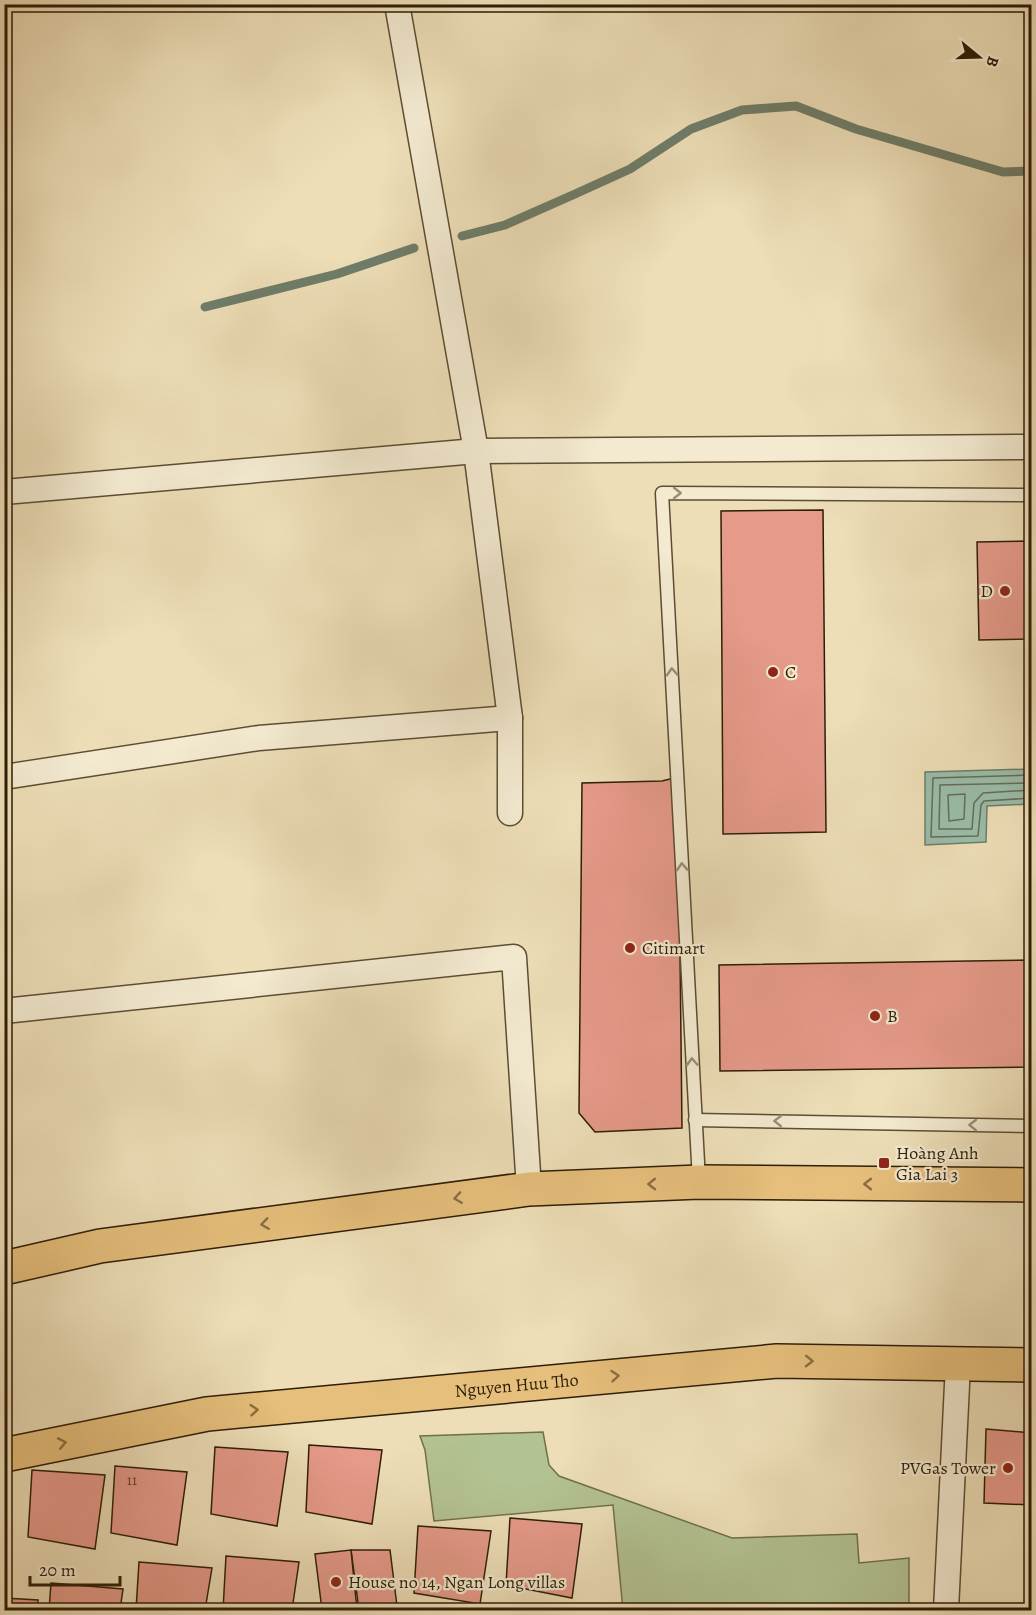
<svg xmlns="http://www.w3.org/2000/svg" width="1036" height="1615" font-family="Alegreya,serif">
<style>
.green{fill:#b3c292;stroke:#70704c;stroke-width:1.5}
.water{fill:#9abdaa;stroke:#6e7d69;stroke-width:1.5}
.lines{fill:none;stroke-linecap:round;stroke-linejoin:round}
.shore{stroke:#646d58;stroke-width:1.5}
.stream{stroke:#6e7d69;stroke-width:9}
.building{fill:#e69a8a;stroke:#2d1d07;stroke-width:1.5}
.lane-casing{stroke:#5d4d33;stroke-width:15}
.street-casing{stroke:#5d4d33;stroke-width:27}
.primary-casing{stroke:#2d1d07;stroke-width:36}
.lane{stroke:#f3ead0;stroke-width:12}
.street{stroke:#f3ead0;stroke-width:24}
.primary{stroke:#e6bf7c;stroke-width:33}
.oneway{stroke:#9a8e76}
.oneway2{stroke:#8a6e42}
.poi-dot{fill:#8f2418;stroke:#f3ead0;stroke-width:2}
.labels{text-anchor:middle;stroke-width:4.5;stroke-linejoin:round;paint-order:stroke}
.number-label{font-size:15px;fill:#5b3c28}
.poi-label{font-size:18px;fill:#2d1d07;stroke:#f3ead0;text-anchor:start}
.street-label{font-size:18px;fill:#2d1d07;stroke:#f3ead0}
</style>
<rect width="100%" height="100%" fill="#eddeb7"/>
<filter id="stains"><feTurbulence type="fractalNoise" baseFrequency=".00333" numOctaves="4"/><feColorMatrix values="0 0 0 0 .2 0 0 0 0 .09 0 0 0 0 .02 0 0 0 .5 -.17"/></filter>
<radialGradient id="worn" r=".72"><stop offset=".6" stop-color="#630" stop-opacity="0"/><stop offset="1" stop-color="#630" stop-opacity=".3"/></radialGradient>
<path class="green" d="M543,1432l6,33 10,11 173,62 125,-4 2,29 50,-5v52h-286l-10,-105 -179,16 -9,-71 -5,-14z"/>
<path class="water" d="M1031,769v35l-44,2 -1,36 -61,3v-73z"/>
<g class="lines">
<g class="shore">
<path d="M1032,775l-99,3 -2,59 47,-1 3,-31 3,-4 48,-3"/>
<path d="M1032,783l-92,2 -1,44h33l2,-26 9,-10 49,-3"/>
<path d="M965,794l-1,25 -15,2 -1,-26z"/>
</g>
<g class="stream">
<path d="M462,236l43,-11 70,-31 55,-25 61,-40 51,-19 54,-4 60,23 147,43 29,-1"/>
<path d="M205,307l132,-33 77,-26"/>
</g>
</g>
<g class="building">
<path d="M823,510l3,322 -103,2 -2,-323z"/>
<path d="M1032,541v98l-53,1 -2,-98z"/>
<path d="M678,777l4,351 -87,4 -16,-19 3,-330 80,-2z"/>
<path d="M1032,960v107l-312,4 -1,-106z"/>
<path d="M986,1429l46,4v72l-48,-2z"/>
<path d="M309,1445l73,5 -10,74 -66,-12z"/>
<path d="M215,1447l73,5 -11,74 -66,-12z"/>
<path d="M115,1466l72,6 -10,73 -66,-12z"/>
<path d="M32,1470l73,5 -10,74 -67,-12z"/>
<path d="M510,1518l72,6 -10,74 -66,-13z"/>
<path d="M418,1526l73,5 -11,73 -66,-11z"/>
<path d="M351,1550h39l7,56 -38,4z"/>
<path d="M351,1550l6,60h-35l-7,-56z"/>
<path d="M226,1556l73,6 -7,48h-69z"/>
<path d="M139,1562l73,6 -7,42h-69z"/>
<path d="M51,1583l72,6 -3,21h-71z"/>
<path d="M4,1598l34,2 -1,10h-33z"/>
</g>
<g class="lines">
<g class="lane-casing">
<g id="lane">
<path d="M695,1120l337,6"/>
<path d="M699,1181l-37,-688 370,2"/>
</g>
</g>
<g class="street-casing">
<g id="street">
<path d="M397,4l79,447 34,267v95"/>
<path d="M4,492l472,-41 556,-4"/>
<path d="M4,777l255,-39 251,-20"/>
<path d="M4,1011l510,-54 15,232"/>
<path d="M946,1610l12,-246"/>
</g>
</g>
<g class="primary-casing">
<g id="primary">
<path d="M4,1268l96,-22 429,-57 170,-7 333,3"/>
<path id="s1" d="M4,1455l203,-41 570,-53 255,4"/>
</g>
</g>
<use href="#lane" class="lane"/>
<use href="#street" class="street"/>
<use href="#primary" class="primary"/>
</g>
<defs><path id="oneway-chevron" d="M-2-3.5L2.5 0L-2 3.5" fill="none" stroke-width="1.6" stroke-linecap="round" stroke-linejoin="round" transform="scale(1.5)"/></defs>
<g class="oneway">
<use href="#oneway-chevron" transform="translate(677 493)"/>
<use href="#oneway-chevron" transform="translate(672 672) rotate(-93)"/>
<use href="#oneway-chevron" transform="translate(682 867) rotate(-93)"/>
<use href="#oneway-chevron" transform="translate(692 1062) rotate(-93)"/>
<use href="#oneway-chevron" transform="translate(778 1121) rotate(-179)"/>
<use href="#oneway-chevron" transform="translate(973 1125) rotate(-179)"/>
</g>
<g class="oneway2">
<use href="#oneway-chevron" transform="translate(652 1184) rotate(179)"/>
<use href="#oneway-chevron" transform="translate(868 1184) rotate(-180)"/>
<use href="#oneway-chevron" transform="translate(458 1198) rotate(172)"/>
<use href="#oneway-chevron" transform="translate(265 1224) rotate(172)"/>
<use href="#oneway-chevron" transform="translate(809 1361) rotate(1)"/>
<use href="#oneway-chevron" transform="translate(615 1376) rotate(-5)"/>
<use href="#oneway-chevron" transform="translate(254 1410) rotate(-5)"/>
<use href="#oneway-chevron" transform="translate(62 1443) rotate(-11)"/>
</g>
<g class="poi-dot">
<circle cx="1005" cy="591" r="6"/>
<circle cx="773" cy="672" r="6"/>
<circle cx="630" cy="948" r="6"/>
<circle cx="875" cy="1016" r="6"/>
<rect x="878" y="1157" width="12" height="12" rx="3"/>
<circle cx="1008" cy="1468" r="6"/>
<circle cx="336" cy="1582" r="6"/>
</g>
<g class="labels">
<g class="number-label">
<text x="132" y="1485">11</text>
</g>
<g class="poi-label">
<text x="993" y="597" text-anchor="end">D</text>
<text x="785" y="678">C</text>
<text x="642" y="954">Citimart</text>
<text x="887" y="1022">B</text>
<text x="896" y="1159">Hoàng Anh<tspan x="896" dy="21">Gia Lai 3</tspan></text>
<text x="996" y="1474" text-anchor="end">PVGas Tower</text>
<text x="348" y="1588">House no 14, Ngan Long villas</text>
</g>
<g class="street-label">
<text dy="6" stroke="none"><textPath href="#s1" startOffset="518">Nguyen Huu Tho</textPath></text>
</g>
</g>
<rect width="1036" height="1615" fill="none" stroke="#eddeb7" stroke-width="24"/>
<rect x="6" y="6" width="1024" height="1603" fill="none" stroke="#2d1d07" stroke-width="3"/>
<rect x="12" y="12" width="1012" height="1591" fill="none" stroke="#2d1d07" stroke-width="1.5"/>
<g transform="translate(979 57) rotate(109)" stroke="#f3ead0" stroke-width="4.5" paint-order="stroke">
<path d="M0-4.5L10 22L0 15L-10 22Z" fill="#2d1d07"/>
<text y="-9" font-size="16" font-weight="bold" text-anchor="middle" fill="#2d1d07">B</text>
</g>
<path d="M30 1576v9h90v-9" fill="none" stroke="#2d1d07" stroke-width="3"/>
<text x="39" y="1576" font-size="18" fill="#2d1d07" stroke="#f3ead0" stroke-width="4.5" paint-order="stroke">20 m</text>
<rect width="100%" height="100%" filter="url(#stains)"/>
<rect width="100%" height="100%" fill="url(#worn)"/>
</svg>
